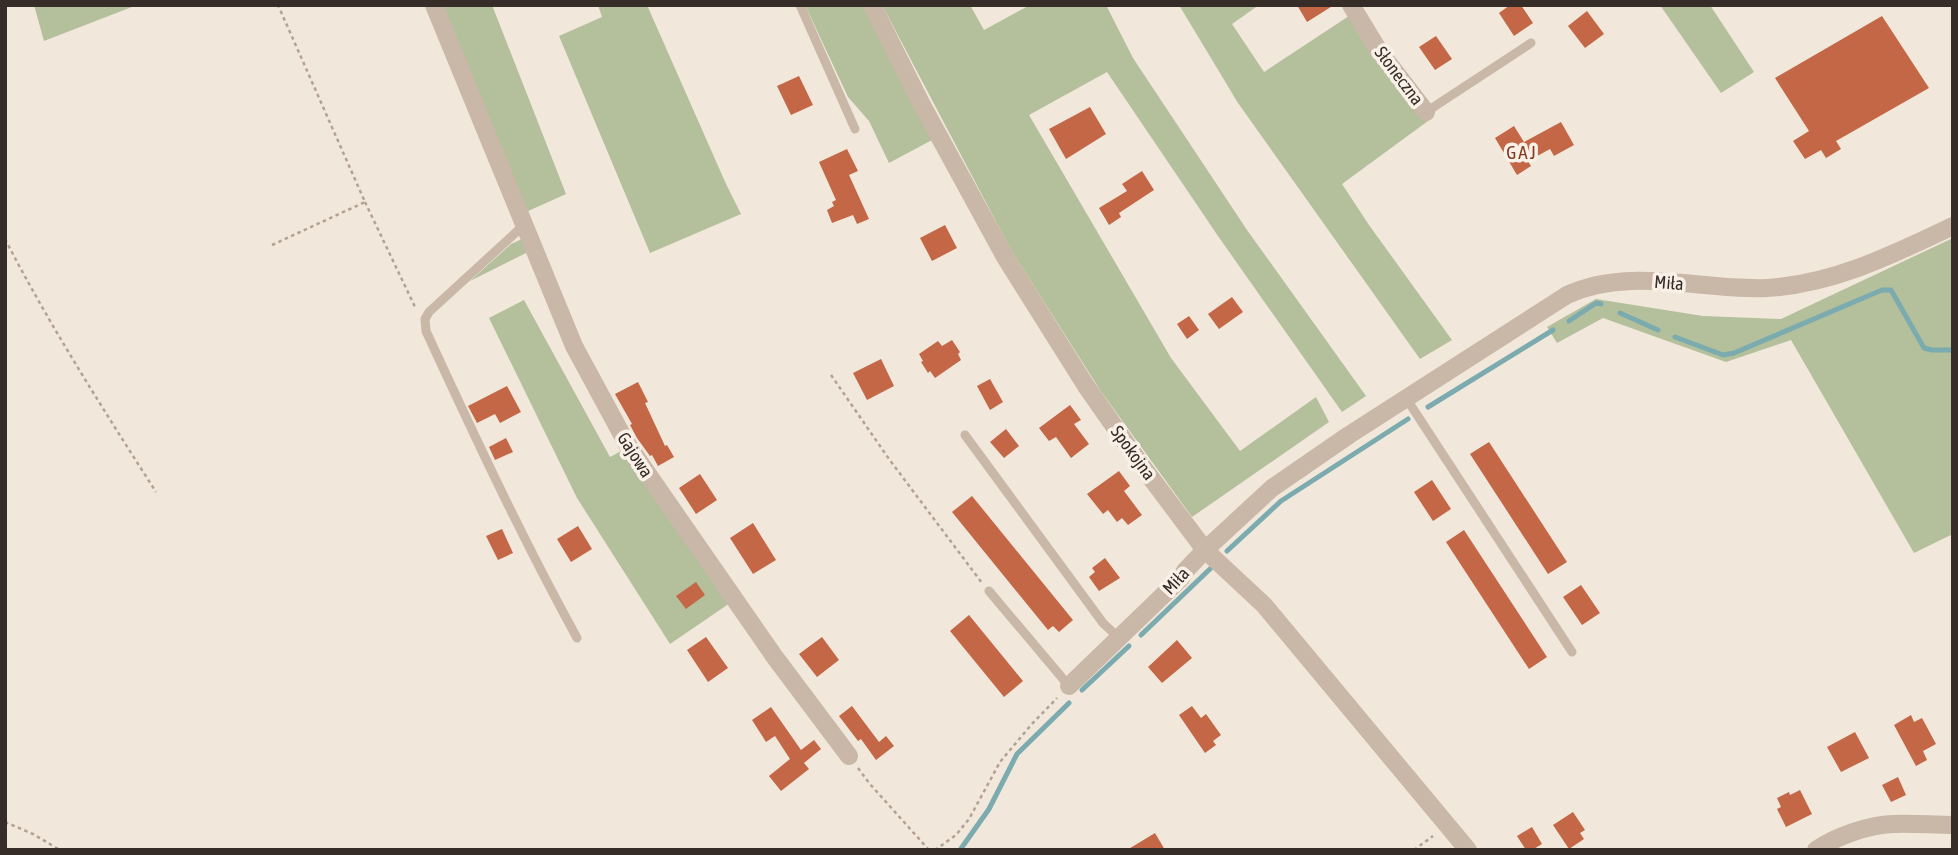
<svg xmlns="http://www.w3.org/2000/svg" width="1958" height="855" font-family="'Asap Condensed',sans-serif">
<style>
.green{fill:#b3c09b}
.lines{fill:none;stroke-linecap:round;stroke-linejoin:round}
.stream{stroke:#7babae;stroke-width:5}
.building{fill:#c36747}
.path{stroke:#b5a192;stroke-width:2.5;stroke-dasharray:3.5 3.5;stroke-linecap:butt}
.lane{stroke:#c9b7a7;stroke-width:9}
.street{stroke:#c9b7a7;stroke-width:18}
.labels{text-anchor:middle;stroke-width:7;stroke-linejoin:round;paint-order:stroke}
.street-label{font-size:18px;fill:#362c28;stroke:#f9f1e7}
.neighbourhood-label{font-size:19px;letter-spacing:2px;fill:#833b22;stroke:#f9f1e7}
</style>
<rect width="100%" height="100%" fill="#f1e7db"/>
<g class="green">
<path d="M34,5h103l-93,36z"/>
<path d="M442,5h50l74,189 -40,18z"/>
<path d="M598,5h49l79,179 15,30 -91,39 -91,-217 43,-19z"/>
<path d="M805,5h58l69,135 -43,23 -20,-42 -21,-24z"/>
<path d="M882,5h88l14,25 46,-25h76l27,53 114,172 119,166 -24,16 -124,-176 -111,-164 -78,43 142,243 69,93 76,-54 13,25 -137,95 -92,-127 -89,-140z"/>
<path d="M1179,5h80l-27,19 32,48 85,-56 22,37 57,68 -86,63 27,41 83,115 -32,19 -182,-256z"/>
<path d="M1660,5h50l44,67 -33,21z"/>
<path d="M1953,238v296l-39,19 -123,-213 -65,22 -123,-44 -46,25 -10,-16 49,-28 107,17 78,3z"/>
<path d="M522,239l6,13 -58,29 41,-37z"/>
<path d="M524,300l86,157 15,-8 105,154 -60,41 -93,-146 -88,-180z"/>
</g>
<g class="lines">
<g class="stream">
<path d="M1620,313l38,17"/>
<path d="M1569,321l27,-18 5,1"/>
<path d="M1675,337l48,18 11,-2 148,-63h9l33,58 8,2h21"/>
<path d="M1428,407l125,-77"/>
<path d="M1227,551l54,-50 127,-82"/>
<path d="M1141,635l70,-67"/>
<path d="M1082,690l47,-44"/>
<path d="M5,849l1,1"/>
<path d="M960,850l29,-41 28,-55 52,-51"/>
</g>
</g>
<g class="building">
<path d="M1297,5h37l-27,17z"/>
<path d="M1510,5h11l12,18 -19,13 -15,-23z"/>
<path d="M1587,11l17,23 -19,14 -17,-22z"/>
<path d="M1882,16l47,72 -93,53 5,8 -15,9 -5,-8 -16,9 -12,-18 16,-10 -34,-53z"/>
<path d="M1436,36l16,23 -17,11 -16,-23z"/>
<path d="M799,76l14,29 -22,10 -14,-29z"/>
<path d="M1090,107l16,27 -40,25 -17,-30z"/>
<path d="M1561,122l13,23 -20,11 -4,-7 -22,12 3,5 -14,9 -22,-37 19,-12 10,16z"/>
<path d="M847,149l11,22 -9,4 20,44 -12,5 -4,-9 -21,8 -5,-13 7,-4 -2,-4 4,-2 -17,-38z"/>
<path d="M1142,171l12,19 -35,23 2,4 -12,8 -10,-17 28,-17 -5,-7z"/>
<path d="M945,225l12,23 -25,13 -12,-23z"/>
<path d="M1232,297l11,15 -24,17 -11,-15z"/>
<path d="M1189,316l10,14 -12,9 -10,-15z"/>
<path d="M952,340l8,12 -2,2 3,6 -26,18 -5,-7 -2,2 -7,-11 2,-1 -4,-7 19,-13 4,5z"/>
<path d="M881,359l13,27 -27,14 -14,-27z"/>
<path d="M990,379l13,23 -13,8 -13,-24z"/>
<path d="M638,382l10,20 -3,1 20,43 2,-1 7,12 -16,9 -6,-11 -2,1 -13,-18 -7,-13 2,-1 -17,-30z"/>
<path d="M507,386l14,26 -21,11 -5,-9 -18,9 -9,-17z"/>
<path d="M1070,405l11,15 -7,4 15,20 -18,14 -15,-21 -7,4 -10,-13z"/>
<path d="M1006,429l13,17 -15,12 -14,-16z"/>
<path d="M506,438l7,14 -18,8 -6,-13z"/>
<path d="M1489,442l78,120 -19,12 -78,-120z"/>
<path d="M1119,471l11,15 -6,5 18,24 -14,10 -6,-7 -5,4 -9,-12 -5,4 -16,-20z"/>
<path d="M700,474l17,26 -21,14 -17,-26z"/>
<path d="M1432,480l19,29 -18,12 -19,-29z"/>
<path d="M972,496l101,124 -14,12 -6,-6 -5,4 -96,-118z"/>
<path d="M753,523l23,37 -23,14 -23,-36z"/>
<path d="M578,526l14,23 -21,13 -14,-23z"/>
<path d="M502,529l11,24 -15,7 -12,-24z"/>
<path d="M1464,530l83,127 -18,12 -83,-127z"/>
<path d="M1105,558l15,20 -21,13 -10,-14 6,-5 -3,-4z"/>
<path d="M696,582l9,13 -19,14 -10,-13z"/>
<path d="M1581,585l19,28 -18,12 -19,-28z"/>
<path d="M969,615l54,66 -19,16 -54,-66z"/>
<path d="M706,637l22,31 -20,14 -21,-32z"/>
<path d="M822,637l17,23 -22,17 -18,-23z"/>
<path d="M1177,640l15,18 -30,25 -14,-16z"/>
<path d="M852,706l27,36 7,-6 8,10 -18,14 -15,-21 -3,2 -19,-25z"/>
<path d="M1192,706l9,12 5,-4 15,21 -8,6 3,4 -11,8 -26,-38z"/>
<path d="M771,707l30,43 13,-10 7,9 -17,14 5,6 -28,22 -12,-15 21,-17 -15,-23 -9,6 -14,-22z"/>
<path d="M1911,715l3,7 8,-4 14,26 -13,7 4,9 -11,6 -22,-41z"/>
<path d="M1855,732l14,26 -28,14 -14,-25z"/>
<path d="M1898,777l8,18 -15,7 -9,-17z"/>
<path d="M1800,790l12,24 -26,13 -9,-18 4,-2 -4,-9 12,-6 1,3z"/>
<path d="M1573,812l12,18 -5,3 4,6 -15,10 -16,-24z"/>
<path d="M1532,827l10,17 -10,6h-6l-9,-14z"/>
<path d="M1155,833l10,17h-38z"/>
</g>
<g class="lines">
<g class="path">
<path d="M365,202l51,107"/>
<path d="M5,239c45,87 98,170 151,253"/>
<path d="M272,245l93,-43 -87,-197"/>
<path d="M831,375l58,84 93,124"/>
<path d="M858,768l11,15 60,67"/>
<path d="M5,822l28,12 27,16"/>
<path d="M935,850l21,-15 13,-16 31,-57 31,-37 26,-27"/>
<path d="M1414,850l19,-14"/>
</g>
<g class="lane">
<path d="M800,5l55,124"/>
<path d="M1426,112l105,-69"/>
<path d="M524,225l-95,87 -4,7 1,12c48,104 96,207 151,307"/>
<path d="M1406,398l166,254"/>
<path d="M965,435l138,188 16,15"/>
<path d="M989,591l80,95"/>
</g>
<g class="street">
<path d="M434,5l140,341 53,98 147,212 75,100"/>
<path d="M872,5l50,100 83,152 81,129 56,80 63,84 59,55 204,245"/>
<path d="M1351,5l28,46 47,61"/>
<path d="M1069,686l112,-108 4,-7 20,-21 67,-62 77,-53 218,-140c63,-29 134,-4 200,-7 67,-4 127,-34 186,-62"/>
<path d="M1816,850c21,-14 52,-25 77,-26 20,-1 40,1 60,1"/>
</g>
</g>
<g class="labels">
<g class="street-label">
<text transform="translate(1399 76) rotate(53)" y="6">Słoneczna</text>
<text transform="translate(1669 283) rotate(5)" y="6">Miła</text>
<text transform="translate(1133 453) rotate(54)" y="6">Spokojna</text>
<text transform="translate(635 455) rotate(57)" y="6">Gajowa</text>
<text transform="translate(1176 581) rotate(-47)" y="6">Miła</text>
</g>
<g class="neighbourhood-label">
<text x="1522" y="159">GAJ</text>
</g>
</g>
<rect width="1958" height="855" fill="none" stroke="#362c28" stroke-width="14"/>
</svg>
